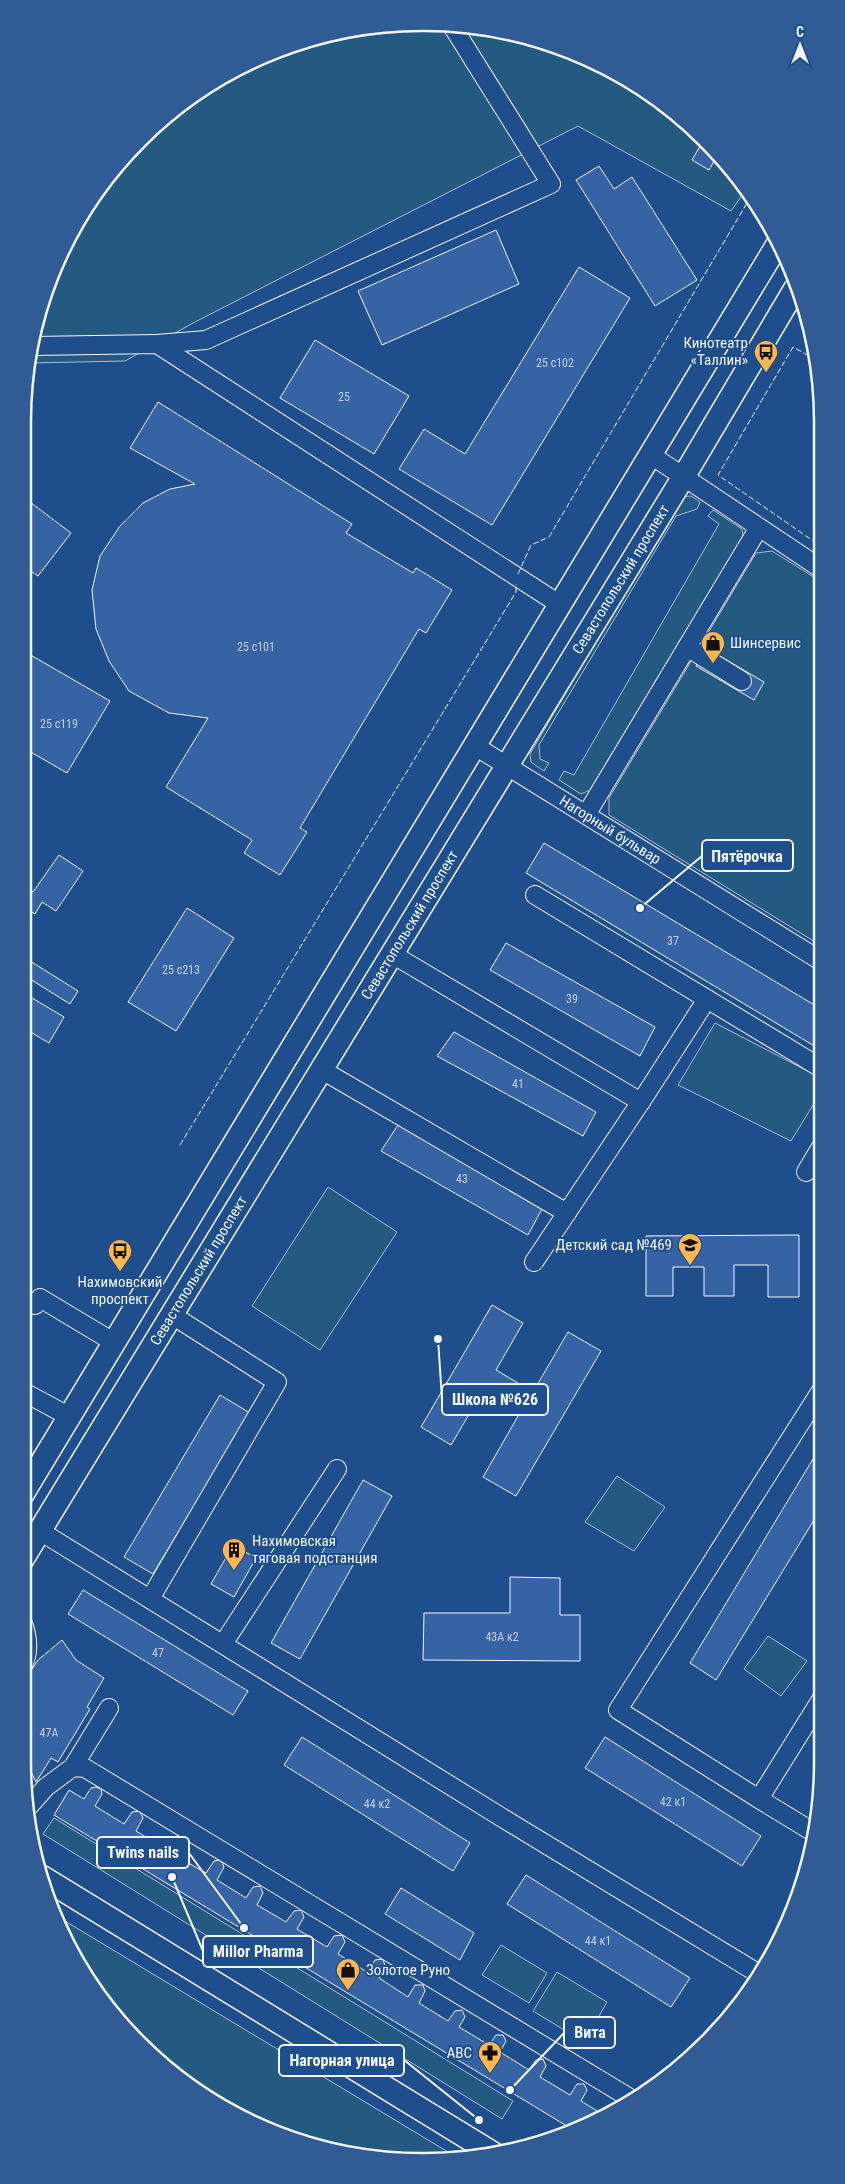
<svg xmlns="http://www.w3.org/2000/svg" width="845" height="2184" font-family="'Roboto Condensed',sans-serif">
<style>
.green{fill:#245a82;stroke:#a8bbd7}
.building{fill:#3563a3;stroke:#f2f6ff}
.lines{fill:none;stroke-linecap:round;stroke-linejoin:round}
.minor-casing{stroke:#f2f6ff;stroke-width:20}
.major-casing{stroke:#f2f6ff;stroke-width:25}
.minor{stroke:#1f4e8c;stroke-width:18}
.major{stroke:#1f4e8c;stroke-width:22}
.fence{stroke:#f2f6ff;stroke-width:1;stroke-dasharray:6 2.5;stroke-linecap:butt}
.labels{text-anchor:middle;stroke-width:4;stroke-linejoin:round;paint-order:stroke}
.number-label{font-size:12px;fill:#c3d1e8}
.poi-label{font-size:15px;fill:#f2f6ff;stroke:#1f4e8c;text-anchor:end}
.street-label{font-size:15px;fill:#f2f6ff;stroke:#1f4e8c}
.rim{fill:none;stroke:#f2f6ff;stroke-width:2.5}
.leader{fill:none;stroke:#f2f6ff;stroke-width:2}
.callout-dot{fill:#f2f6ff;stroke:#1f4e8c;stroke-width:2}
.callout{fill:#1f4e8c;stroke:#f2f6ff;stroke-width:2}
.callout-label{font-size:16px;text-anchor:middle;font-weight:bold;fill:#f2f6ff}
</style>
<rect width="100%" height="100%" fill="#1f4e8c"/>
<g class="green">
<path d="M449,23l77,13 118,54 79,69 22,32 -14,20 -153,-85 -385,197 -68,38 -95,2 6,-44 28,-74 41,-66 54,-57 64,-46 71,-32 77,-18z"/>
<path d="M691,496l9,6 -3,7 -21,7 -137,229 1,14 9,4 -5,8 -13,-9 -1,-8 151,-257z"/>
<path d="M713,510l29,19 1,8 -153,253 -9,4 -22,-14 5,-9 10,4 145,-251 -11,-8z"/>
<path d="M772,551l48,30v364l-211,-130v-17l147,-245z"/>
<path d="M715,1023l106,55v14l-30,49 -113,-56z"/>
<path d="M328,1187l69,45 -77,118 -68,-44z"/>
<path d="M617,1476l48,31 -31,44 -49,-29z"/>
<path d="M768,1636l39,25 -26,35 -37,-27z"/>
<path d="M54,1818l459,283 -11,18 -459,-285z"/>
<path d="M55,1915l398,240 -83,3 -76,-18 -71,-32 -101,-83 -46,-64z"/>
<path d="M501,1945l46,28 -18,30 -47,-28z"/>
<path d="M557,1972l50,30 -23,40 -51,-31z"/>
</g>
<g class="building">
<path d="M703,141l15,13 -9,16 -17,-10z"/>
<path d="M599,166l15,23 18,-12 65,103 -42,26 -79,-126z"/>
<path d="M496,230l23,54 -137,61 -24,-54z"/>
<path d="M579,267l51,31 -138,227 -93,-56 25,-40 41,25z"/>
<path d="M315,340l94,56 -35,58 -94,-56z"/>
<path d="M158,402l194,122 -6,9 67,40 3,-5 36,22 -26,43 -7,-4 -119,199 7,4 -27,43 -36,-22 8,-13 -86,-53 42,-69 -39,-5 -40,-22 -20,-30 -13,-32 -4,-39 8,-34 20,-30 23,-23 27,-14 25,-5 -65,-36z"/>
<path d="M22,496l49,37 -33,43 -16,-11z"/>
<path d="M706,648l58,34 -10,18 -58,-34z"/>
<path d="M22,650l88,51 -43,72 -45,-26z"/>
<path d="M544,843l277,166v41l-295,-177z"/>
<path d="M59,855l24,16 -27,40 -14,-9 -7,12 -13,-8v-21l11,7z"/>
<path d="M187,908l47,30 -58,93 -48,-29z"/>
<path d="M506,943l149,84 -15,29 -150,-86z"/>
<path d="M22,956l56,35 -8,13 -48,-30z"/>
<path d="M22,992l42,25 -15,26 -27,-16z"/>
<path d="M454,1032l142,80 -13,24 -146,-80z"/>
<path d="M398,1125l145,82 -15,28 -147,-84z"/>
<path d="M799,1235v62h-31v-32h-34v31h-30v-29h-31v29h-27v-60z"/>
<path d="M492,1305l31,18 -27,47 37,22 35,-60 33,19 -85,145 -33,-19 38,-66 -37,-22 -33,56 -30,-18z"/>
<path d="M220,1395l30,18 -97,161 -29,-17z"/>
<path d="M822,1444v63l-106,173 -26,-17z"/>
<path d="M363,1480l29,16 -92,163 -29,-16z"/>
<path d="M233,1545l23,13 -22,39 -23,-13z"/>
<path d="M510,1577l50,1v37h20v46l-157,-1 1,-47h86z"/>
<path d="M83,1590l165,101 -15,24 -165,-101z"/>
<path d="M62,1640l14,20 28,18 -17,29 3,2 -32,53 -7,-4 -15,24 -5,-10 -6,4 -3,-14v-78l16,-24z"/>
<path d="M822,1709v21l-9,-6z"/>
<path d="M302,1737l168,106 -17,28 -169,-106z"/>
<path d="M605,1737l156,99 -19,30 -157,-98z"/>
<path d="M96,1787l5,2 1,5 -7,12 29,18 8,-12 8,-1 3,7 -7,13 29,18 8,-12 5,-1 4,2v7l-6,11 30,17 8,-12 7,-1 3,7 -7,13 29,18 7,-11 7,-1 3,7 -6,12 29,17 8,-11 7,-1 3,7 -7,12 30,18 7,-11 8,-1 3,7 -7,12 29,18 8,-12 8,-1 2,7 -6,12 29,19 7,-12h8l2,6 -6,12 29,18 7,-10 7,-1 3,7 -6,10 30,18 7,-10h7l3,6 -6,11 29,18 7,-10 7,-1 3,7 -6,11 30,18 7,-11h7l3,6 -6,11 18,11 -6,10 -18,9 -521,-316 15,-25 15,9 7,-11z"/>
<path d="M526,1875l164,103 -19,29 -164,-103z"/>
<path d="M401,1888l73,45 -14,27 -75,-46z"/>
</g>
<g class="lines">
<g class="minor-casing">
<g id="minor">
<path d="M157,344l49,-4 345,-156 -100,-160"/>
<path d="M33,346l124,-2 402,260"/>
<path d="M651,455l169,113"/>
<path d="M687,647l55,34"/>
<path id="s1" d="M475,746l346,215"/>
<path d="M586,815l172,-286"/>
<path d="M535,895l286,173"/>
<path d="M392,954l249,148"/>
<path d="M322,1070l245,143"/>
<path d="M806,1172l15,-25"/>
<path d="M534,1262l112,-168 61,-95"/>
<path d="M22,1298l13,7"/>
<path d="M40,1298l75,45"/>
<path d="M22,1391l48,26"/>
<path d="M40,1531l461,286 258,157"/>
<path d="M150,1599l127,-217 -105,-67"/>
<path d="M22,1621c6,15 8,31 0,46"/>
<path d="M223,1644l114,-175"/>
<path d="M73,1767l36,-59"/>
<path d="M759,1799l-141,-89 204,-321"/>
<path d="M30,1805l16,-18 27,-20 12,1 548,332"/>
<path d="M813,1832l-54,-33 63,-101"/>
</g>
</g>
<g class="major-casing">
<g id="major">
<path d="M22,1495l757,-1253"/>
<path id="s2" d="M22,1560l662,-1084 111,-187"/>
<path d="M42,1877l452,277"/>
</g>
</g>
<use href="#minor" class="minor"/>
<use href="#major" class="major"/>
<g class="fence">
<path d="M816,360l-23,-13 -75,128 101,70"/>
<path d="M518,574l13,-29 18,-8 201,-339"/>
<path d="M180,1145l336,-553v-8"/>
</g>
</g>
<defs>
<g id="bus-pin" transform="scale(1.25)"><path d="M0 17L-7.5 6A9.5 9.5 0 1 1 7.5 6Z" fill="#ffb74d" stroke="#1f4e8c"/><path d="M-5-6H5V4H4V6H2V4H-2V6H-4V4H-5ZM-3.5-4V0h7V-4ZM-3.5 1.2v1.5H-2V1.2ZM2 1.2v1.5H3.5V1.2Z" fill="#111"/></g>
<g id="shop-pin" transform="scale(1.25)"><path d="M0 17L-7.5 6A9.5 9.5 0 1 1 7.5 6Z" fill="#ffb74d" stroke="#1f4e8c"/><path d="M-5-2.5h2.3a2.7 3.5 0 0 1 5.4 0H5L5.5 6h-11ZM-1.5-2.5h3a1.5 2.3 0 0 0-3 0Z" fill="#111"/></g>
<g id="school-pin" transform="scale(1.25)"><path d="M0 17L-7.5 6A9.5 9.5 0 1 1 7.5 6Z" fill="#ffb74d" stroke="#1f4e8c"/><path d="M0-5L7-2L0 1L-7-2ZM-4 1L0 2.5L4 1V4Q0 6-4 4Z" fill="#111"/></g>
<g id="building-pin" transform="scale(1.25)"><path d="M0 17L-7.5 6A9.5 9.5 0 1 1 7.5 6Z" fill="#ffb74d" stroke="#1f4e8c"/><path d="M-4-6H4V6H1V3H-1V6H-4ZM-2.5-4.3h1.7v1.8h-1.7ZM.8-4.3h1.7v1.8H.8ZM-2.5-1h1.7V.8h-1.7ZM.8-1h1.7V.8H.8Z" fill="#111"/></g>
<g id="pharmacy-pin" transform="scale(1.25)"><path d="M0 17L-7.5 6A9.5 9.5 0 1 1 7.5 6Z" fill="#ffb74d" stroke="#1f4e8c"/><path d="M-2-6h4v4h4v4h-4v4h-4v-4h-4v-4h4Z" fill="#111"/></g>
</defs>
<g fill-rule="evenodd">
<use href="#bus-pin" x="766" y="352"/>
<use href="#shop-pin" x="713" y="643"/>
<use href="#school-pin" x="690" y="1245"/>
<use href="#bus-pin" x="120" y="1251"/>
<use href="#building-pin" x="234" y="1550"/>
<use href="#shop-pin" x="348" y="1970"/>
<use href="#pharmacy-pin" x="490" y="2053"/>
</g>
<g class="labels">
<g class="number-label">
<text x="555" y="367">25 с102</text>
<text x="344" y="401">25</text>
<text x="256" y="651">25 с101</text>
<text x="59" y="728">25 с119</text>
<text x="673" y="945">37</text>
<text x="181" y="974">25 с213</text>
<text x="572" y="1003">39</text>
<text x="518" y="1088">41</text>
<text x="462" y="1183">43</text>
<text x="502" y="1641">43А к2</text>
<text x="158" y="1657">47</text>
<text x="49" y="1737">47А</text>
<text x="673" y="1806">42 к1</text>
<text x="377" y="1808">44 к2</text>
<text x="598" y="1945">44 к1</text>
</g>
<g class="poi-label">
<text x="748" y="348">Кинотеатр<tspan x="748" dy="17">«Таллин»</tspan></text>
<text x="730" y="648" text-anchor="start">Шинсервис</text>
<text x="672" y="1250">Детский сад №469</text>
<text x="120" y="1287" text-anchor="middle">Нахимовский<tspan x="120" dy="17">проспект</tspan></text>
<text x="252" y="1546" text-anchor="start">Нахимовская<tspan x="252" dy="17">тяговая подстанция</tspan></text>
<text x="366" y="1975" text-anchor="start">Золотое Руно</text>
<text x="472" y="2058">ABC</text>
</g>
<g class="street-label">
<text dy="5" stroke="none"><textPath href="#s2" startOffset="1149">Севастопольский проспект</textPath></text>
<text dy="5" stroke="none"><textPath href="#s1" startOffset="159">Нагорный бульвар</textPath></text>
<text dy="5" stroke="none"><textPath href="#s2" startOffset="744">Севастопольский проспект</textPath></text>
<text dy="5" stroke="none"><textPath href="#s2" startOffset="339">Севастопольский проспект</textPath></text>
</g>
</g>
<path d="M0 0H845V2184H0ZM422 31H423A391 391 0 0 1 814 422V1762A391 391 0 0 1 423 2153H422A391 391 0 0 1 31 1762V422A391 391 0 0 1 422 31Z" fill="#305b95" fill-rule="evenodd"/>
<path class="rim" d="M422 31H423A391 391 0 0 1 814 422V1762A391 391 0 0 1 423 2153H422A391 391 0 0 1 31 1762V422A391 391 0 0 1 422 31Z"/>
<path class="leader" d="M640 908L702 856M438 1339L442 1399M244 1928L189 1853M172 1877L203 1951M510 2090L564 2033M479 2120L404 2060"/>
<g class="callout-dot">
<circle cx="640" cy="908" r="5"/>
<circle cx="438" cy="1339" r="5"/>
<circle cx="244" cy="1928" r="5"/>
<circle cx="172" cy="1877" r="5"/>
<circle cx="510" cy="2090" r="5"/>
<circle cx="479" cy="2120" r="5"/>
</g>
<g class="callout">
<rect x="702" y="840" width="91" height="31" rx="5"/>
<rect x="442" y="1384" width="106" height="31" rx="5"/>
<rect x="97" y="1837" width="92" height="31" rx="5"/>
<rect x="203" y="1936" width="110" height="31" rx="5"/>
<rect x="564" y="2017" width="51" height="31" rx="5"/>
<rect x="279" y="2045" width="125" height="31" rx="5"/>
</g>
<g class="callout-label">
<text x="747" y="862">Пятёрочка</text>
<text x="495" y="1405">Школа №626</text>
<text x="143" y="1858">Twins nails</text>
<text x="258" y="1957">Millor Pharma</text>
<text x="590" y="2038">Вита</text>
<text x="342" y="2066">Нагорная улица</text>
</g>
<g transform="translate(800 45)" stroke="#1f4e8c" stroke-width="4" paint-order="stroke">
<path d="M0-4L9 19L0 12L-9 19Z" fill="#f2f6ff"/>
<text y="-8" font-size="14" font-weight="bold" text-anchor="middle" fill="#f2f6ff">С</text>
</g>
</svg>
